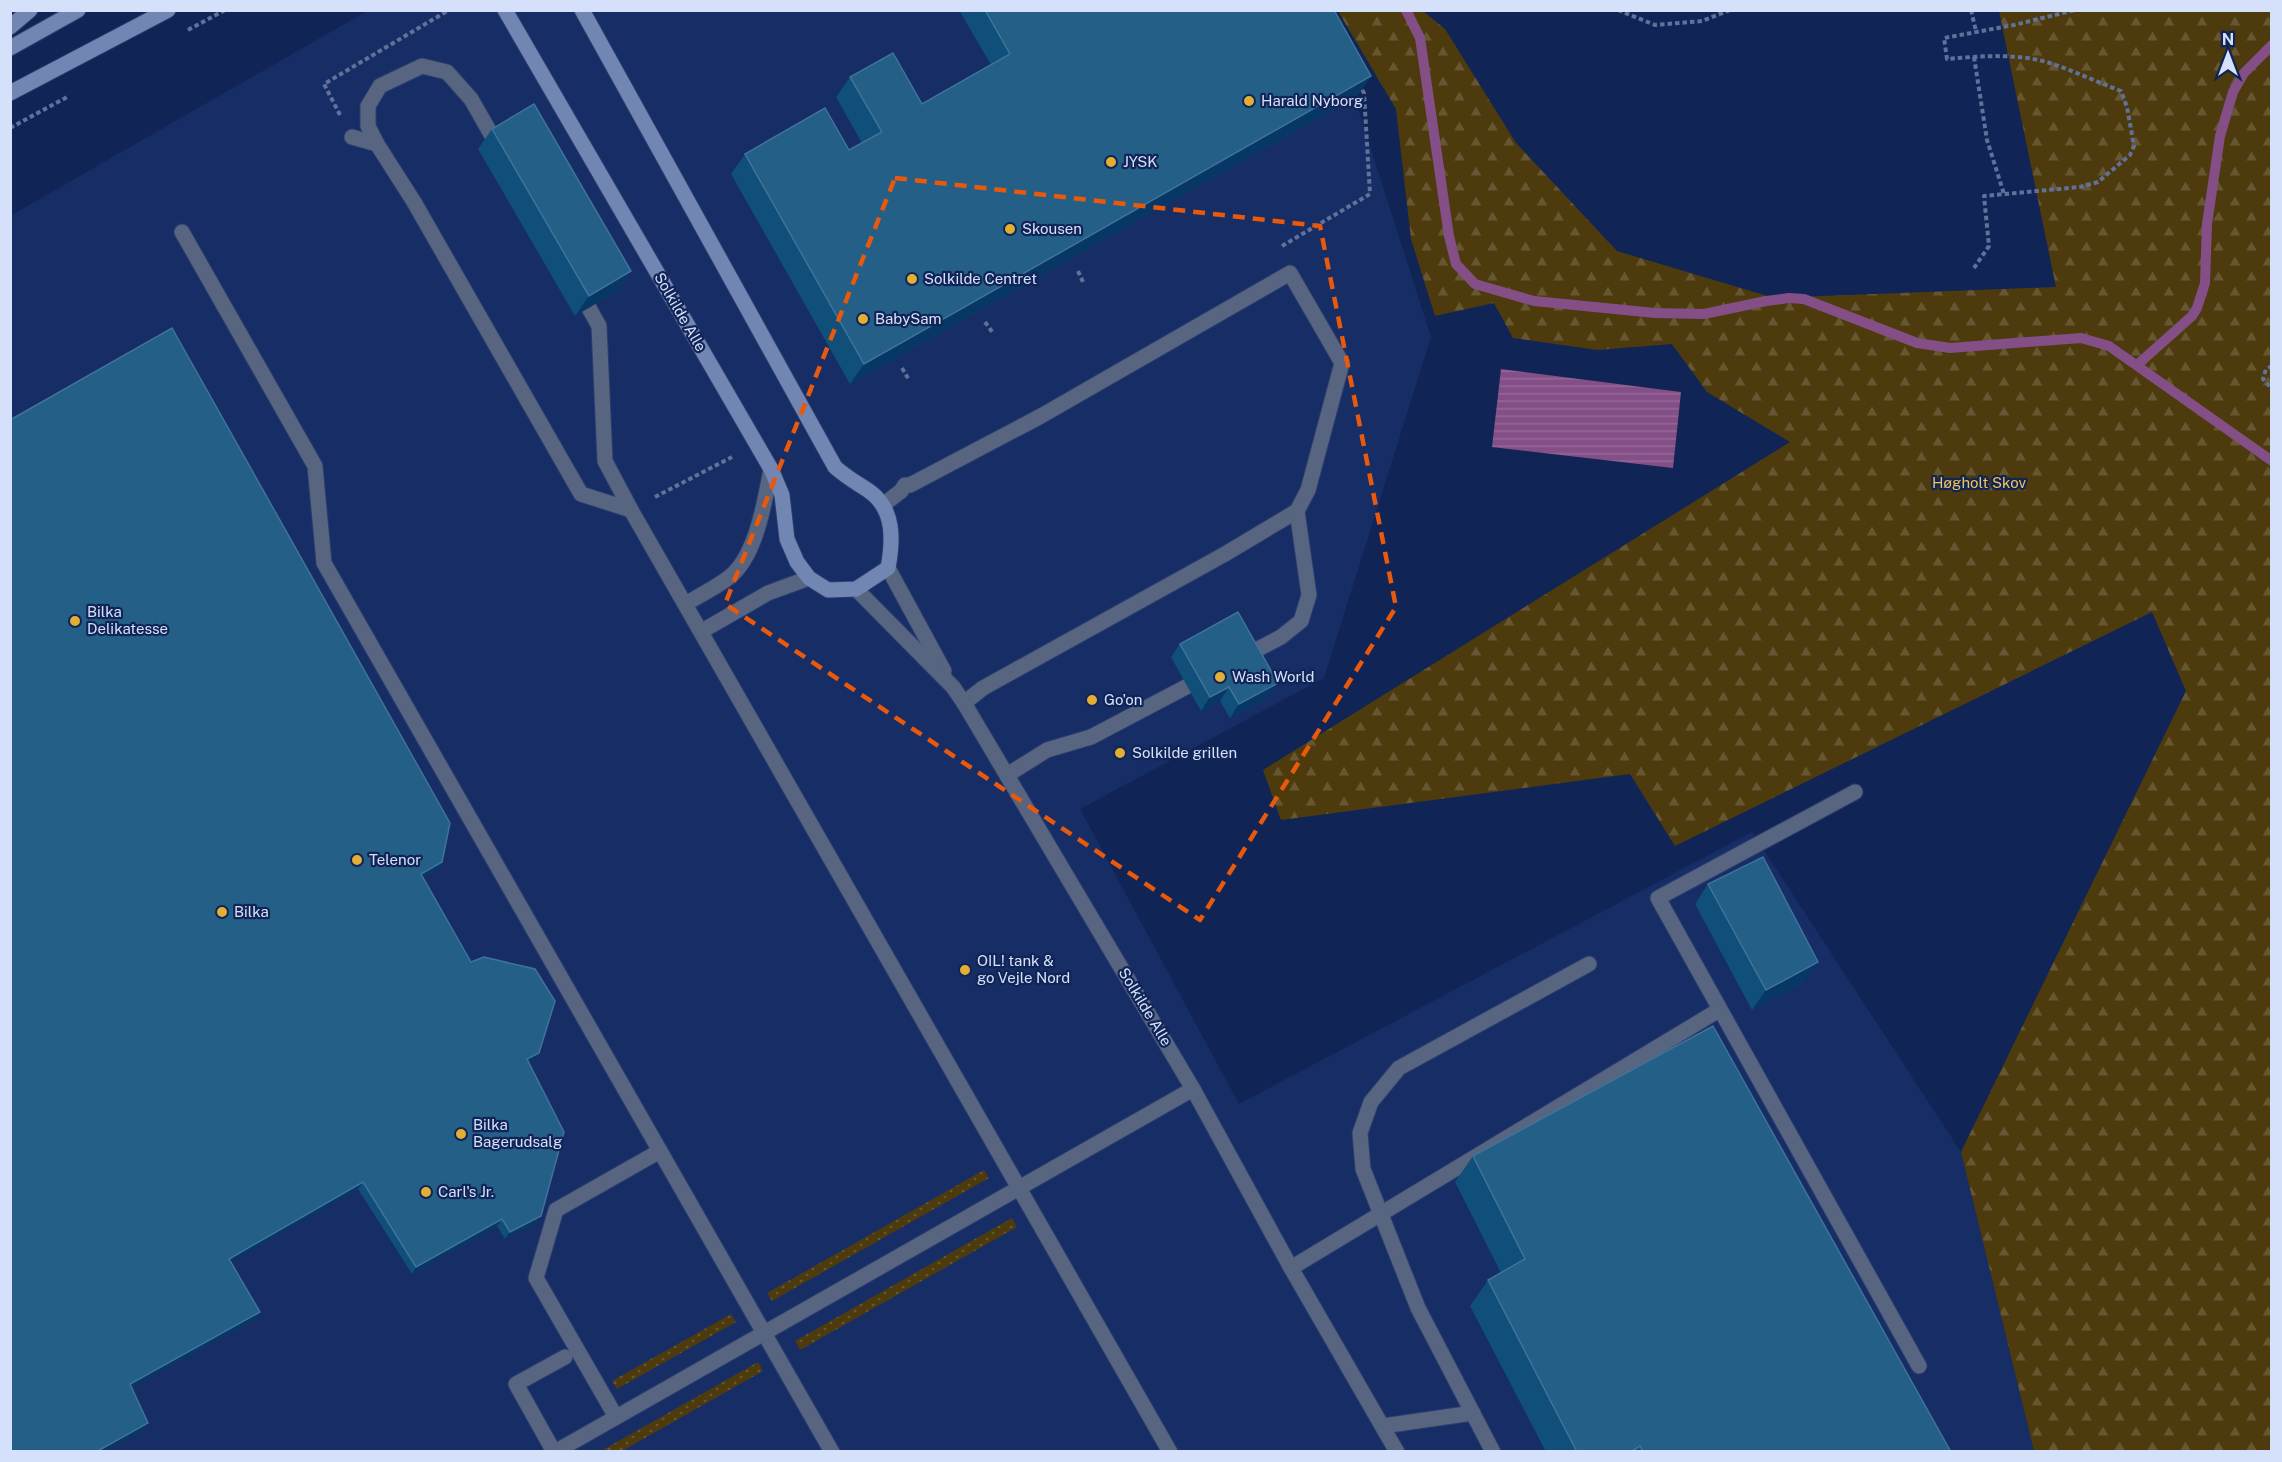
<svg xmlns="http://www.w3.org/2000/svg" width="2282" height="1462" font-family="'Public Sans',sans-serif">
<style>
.built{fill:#172d66}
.grass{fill:url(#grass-dots)}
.forest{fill:url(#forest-firs)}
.water{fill:url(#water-rules)}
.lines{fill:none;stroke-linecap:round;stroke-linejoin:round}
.stream{stroke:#844f87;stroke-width:10}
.lane-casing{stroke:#2c3e6d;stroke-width:17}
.street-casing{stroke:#2c3e6d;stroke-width:17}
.secondary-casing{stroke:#2c3e6d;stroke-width:17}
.path{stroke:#617199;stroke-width:4;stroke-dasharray:4.5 3;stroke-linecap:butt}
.lane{stroke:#576581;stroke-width:15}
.street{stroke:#576581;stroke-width:15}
.secondary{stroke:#7286b3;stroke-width:15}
.wall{fill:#0f4f79}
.shaded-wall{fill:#073765}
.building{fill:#245f87;stroke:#407399;stroke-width:1.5}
.marked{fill:none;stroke:#e8590c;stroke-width:4.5;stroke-dasharray:12 8;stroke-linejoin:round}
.poi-dot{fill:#e1af34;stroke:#112456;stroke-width:2}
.labels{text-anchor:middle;stroke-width:4.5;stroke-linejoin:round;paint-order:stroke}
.poi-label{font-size:15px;fill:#d5e1fb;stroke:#112456;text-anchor:start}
.street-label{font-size:15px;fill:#d5e1fb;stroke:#112456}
.park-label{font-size:15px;fill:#f3c358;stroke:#112456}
</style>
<defs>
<pattern id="grass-dots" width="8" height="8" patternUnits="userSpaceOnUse" patternTransform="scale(1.5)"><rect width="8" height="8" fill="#4d3b0e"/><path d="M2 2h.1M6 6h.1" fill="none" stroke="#665732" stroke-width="1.8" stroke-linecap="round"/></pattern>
<pattern id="forest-firs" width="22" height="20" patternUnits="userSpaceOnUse" patternTransform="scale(1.5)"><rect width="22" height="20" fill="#4d3b0e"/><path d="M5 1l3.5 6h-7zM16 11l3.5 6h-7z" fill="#665732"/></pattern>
<pattern id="water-rules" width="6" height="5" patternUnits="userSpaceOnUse" patternTransform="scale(1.5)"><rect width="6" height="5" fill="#844f87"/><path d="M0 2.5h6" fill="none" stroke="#946899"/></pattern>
</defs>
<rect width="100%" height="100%" fill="#112456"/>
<path class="built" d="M367,11h960l104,326 -107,341 -244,131 159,295 513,-272 209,320 73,299h-2023l-1,-1235z"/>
<g class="grass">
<path d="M984,1170l5,8 -217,123 -5,-8z"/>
<path d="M1012,1218l5,9 -217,123 -5,-9z"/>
<path d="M731,1314l5,8 -119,67 -5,-8z"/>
<path d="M758,1362l5,9 -141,80h-21z"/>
</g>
<path class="forest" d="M1338,11h85l22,18 71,114 101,108 157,47 282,-11 -57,-276h272v1440h-237l-73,-299 225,-461 -34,-79 -477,234 -45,-72 -349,46 -18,-50 527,-328 -83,-50 -35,-48 -75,6 -84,-12 -19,-35 -59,13 -24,-77 -15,-130z"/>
<path class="water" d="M1501,369l180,23 -8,76 -181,-21z"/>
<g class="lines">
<g class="stream">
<path d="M1406,10l14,28 29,198 7,28 19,20 59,17 121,12 49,1 62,-13 23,-3 15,1 113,44 33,5 131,-10 28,8 163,115"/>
<path d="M2137,365l55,-49 5,-8 8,-25 2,-59 13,-88 13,-44 11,-19 28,-28"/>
</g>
<g class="lane-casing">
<g id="lane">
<path d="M352,137l25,7 37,58 167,292 50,16 539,942"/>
<path d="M377,144l-9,-18v-20l12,-20 42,-20 25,6 24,27 28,49"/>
<path d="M182,232l133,234 9,97 508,889"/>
<path d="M580,292l19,34 6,135 26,49"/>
<path d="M883,505l18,-14 4,-6h5l131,-69 249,-143 52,90 -34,127 -11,21 -72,43 -242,134 -19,15"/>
<path d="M686,604c15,-10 34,-18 47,-30 24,-23 32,-74 38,-105"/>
<path d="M702,631l66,-38 41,-15"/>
<path d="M1241,658l40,-21 20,-16 8,-26 -12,-84"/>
<path d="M1007,775l40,-25 44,-13 112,-59"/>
<path d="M1855,792l-197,106 261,468"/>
<path d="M1291,1268l428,-258"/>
<path d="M616,1417l-80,-139 20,-68 104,-59"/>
<path d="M1383,1426l90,-13"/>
<path d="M554,1452l-38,-68 49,-27"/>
<path d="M555,1452l638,-363"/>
<path d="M1493,1452l-75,-144 -55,-139 -3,-36 11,-31 28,-34 190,-104"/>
</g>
</g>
<g class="street-casing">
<g id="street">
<path d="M888,568l56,103"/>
<path d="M856,589l97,98 11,16 229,386 98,179 106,184"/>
</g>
</g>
<g class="secondary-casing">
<g id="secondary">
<path d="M505,10l266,459 11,26 5,44 10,23 12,16 19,12 28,-1 32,-21c5,-27 7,-59 -19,-77 -12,-8 -23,-14 -34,-24l-253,-457"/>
<path d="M10,27l20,-17"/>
<path d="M10,48l68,-38"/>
<path d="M10,93l158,-83"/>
</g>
</g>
<g class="path">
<path d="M1618,10l37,15 47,-4 28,-11"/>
<path d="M1971,10l5,21"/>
<path d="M188,30l37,-20"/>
<path d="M1974,57l13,83 17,54"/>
<path d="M340,115l-16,-31 125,-74"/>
<path d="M10,128l59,-32"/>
<path d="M1282,246l88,-52 -6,-101 -4,-7"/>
<path d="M1974,268l15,-22 -5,-50 96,-9 18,-5 32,-27 4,-9 -7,-39 -6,-16c-24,-9 -47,-20 -71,-28 -32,-10 -70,-7 -103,-4l-3,-21 70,-13 61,-15"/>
<path d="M1078,271l6,13"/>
<path d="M985,322l8,11"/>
<path d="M2272,366l-6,3 -3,10 9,10"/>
<path d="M902,368l7,12"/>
<path d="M655,497l77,-40"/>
</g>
<use href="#lane" class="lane"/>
<use href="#street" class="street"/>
<use href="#secondary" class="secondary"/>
</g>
<g class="wall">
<path d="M959,10h375l37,66 -14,20 -507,288 -119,-210 14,-20 104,-4 13,-7 -26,-46 14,-20 72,27 69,-39z"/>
<path d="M492,129l139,142 -14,20 -42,25 -97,-167z"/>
<path d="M10,420l432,442 -5,7 -14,8 48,85 63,98 -5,2 12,154 -5,6 -31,17 -8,-13 -85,48 -54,-85 -128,73 26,57 -124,68 12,43 -40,22h-94z"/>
<path d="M1180,644l89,53 -39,21 -10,-17 -19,10 -30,-54z"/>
<path d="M1708,884l96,98 -52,28 -57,-106z"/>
<path d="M1473,1156l478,296h-405l-76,-146 18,-26 13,-7 -46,-91z"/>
</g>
<g class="shaded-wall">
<path d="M1371,76l-14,20 -507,288 14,-20z"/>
<path d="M631,271l-14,20 -42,25 14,-20z"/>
<path d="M1278,683l-9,14 -39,21 9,-14z"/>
<path d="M1229,687l-9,14 -19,10 9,-14z"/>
<path d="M442,862l-5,7 -21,12 5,-7z"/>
<path d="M1818,962l-14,20 -52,28 14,-20z"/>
<path d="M539,1053l-5,7 -12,6 5,-7z"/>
<path d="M363,1182l-5,7 -134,77 5,-7z"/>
<path d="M541,1216l-5,6 -31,17 5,-7z"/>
<path d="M502,1219l-5,7 -85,48 4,-7z"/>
<path d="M260,1312l-4,7 -131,72 5,-7z"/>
<path d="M148,1423l-4,7 -40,22h-8z"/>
</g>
<g class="building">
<path d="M985,10h349l37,66 -507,288 -119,-210 80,-46 24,42 33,-18 -32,-55 43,-24 29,51 88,-50z"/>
<path d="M534,104l97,167 -42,25 -97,-167z"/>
<path d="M172,328l278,495 -8,39 -21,12 50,88 13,-5 51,12 20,32 -16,52 -12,6 37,73 -23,84 -31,16 -8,-13 -86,48 -53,-85 -134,77 31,53 -130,72 18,39 -52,29h-86v-1032z"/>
<path d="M1238,612l40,71 -39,21 -10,-17 -19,10 -30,-53z"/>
<path d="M1763,857l55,105 -52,28 -58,-106z"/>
<path d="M1713,1026l238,426h-308l-3,-6 -10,6h-53l-89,-172 37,-21 -52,-103z"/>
</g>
<path class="marked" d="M895,178l425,48 76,381 -196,313 -475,-316z"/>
<g class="poi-dot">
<circle cx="1249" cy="101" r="6"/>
<circle cx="1111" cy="162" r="6"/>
<circle cx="1010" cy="229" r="6"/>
<circle cx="912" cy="279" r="6"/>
<circle cx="863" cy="319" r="6"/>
<circle cx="75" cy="621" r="6"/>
<circle cx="1220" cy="677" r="6"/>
<circle cx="1092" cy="700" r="6"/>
<circle cx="1120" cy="753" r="6"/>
<circle cx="357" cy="860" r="6"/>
<circle cx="222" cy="912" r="6"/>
<circle cx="965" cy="970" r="6"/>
<circle cx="461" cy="1134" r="6"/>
<circle cx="426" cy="1192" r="6"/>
</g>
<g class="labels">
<g class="poi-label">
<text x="1261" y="106">Harald Nyborg</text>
<text x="1123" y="167">JYSK</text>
<text x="1022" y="234">Skousen</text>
<text x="924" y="284">Solkilde Centret</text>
<text x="875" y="324">BabySam</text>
<text x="87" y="617">Bilka<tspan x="87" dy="17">Delikatesse</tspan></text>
<text x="1232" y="682">Wash World</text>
<text x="1104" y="705">Go'on</text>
<text x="1132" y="758">Solkilde grillen</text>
<text x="369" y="865">Telenor</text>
<text x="234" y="917">Bilka</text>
<text x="977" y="966">OIL! tank &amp;<tspan x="977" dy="17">go Vejle Nord</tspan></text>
<text x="473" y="1130">Bilka<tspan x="473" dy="17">Bagerudsalg</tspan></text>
<text x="438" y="1197">Carl's Jr.</text>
</g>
<g class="street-label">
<text transform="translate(680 312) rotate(60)" y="5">Solkilde Alle</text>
<text transform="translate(1145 1007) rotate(59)" y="5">Solkilde Alle</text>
</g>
<g class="park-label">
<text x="1979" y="488">Høgholt Skov</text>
</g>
</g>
<rect width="2282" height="1462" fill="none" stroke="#d5e1fb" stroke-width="24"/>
<g transform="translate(2228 54)" stroke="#112456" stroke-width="4.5" paint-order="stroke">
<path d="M0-4.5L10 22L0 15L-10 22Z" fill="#d5e1fb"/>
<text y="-9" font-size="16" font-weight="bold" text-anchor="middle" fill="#d5e1fb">N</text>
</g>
</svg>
